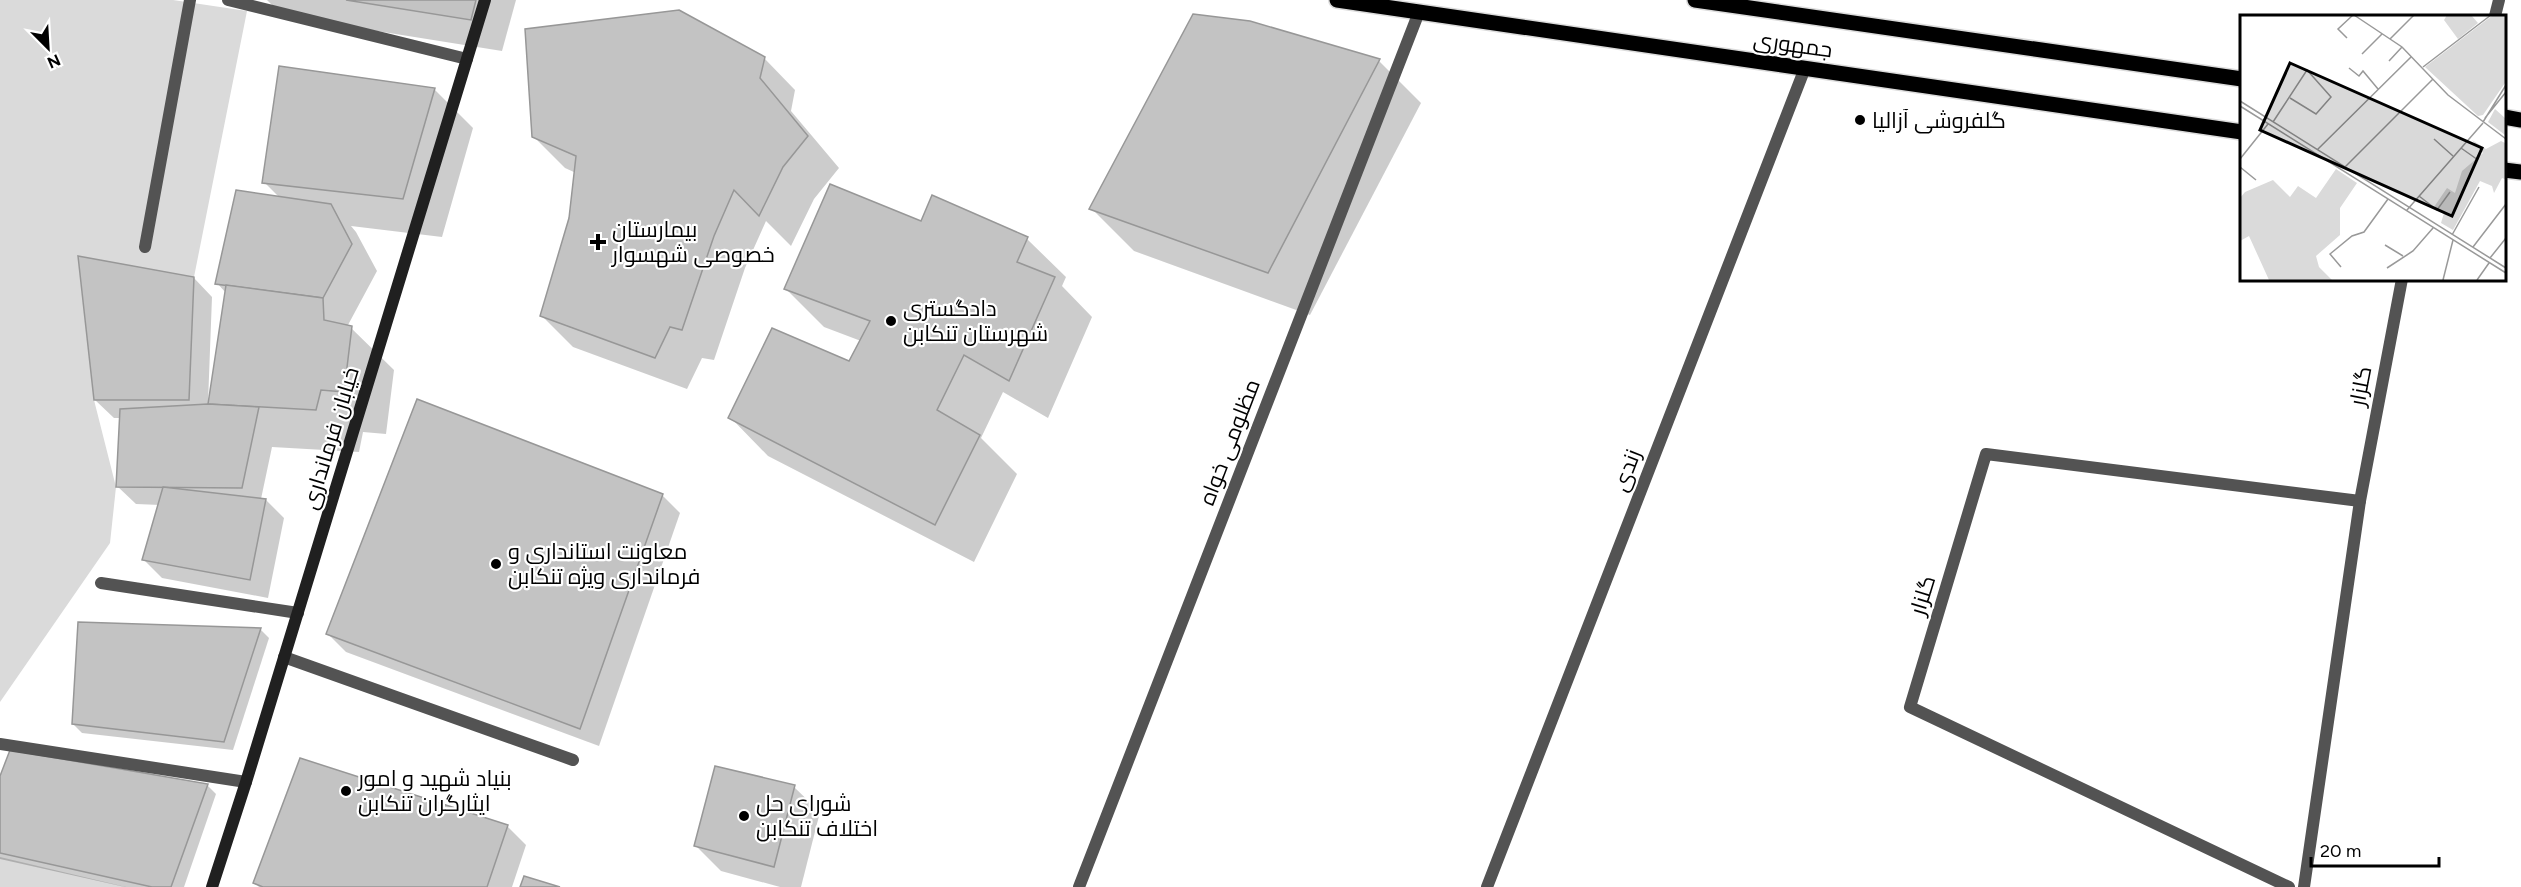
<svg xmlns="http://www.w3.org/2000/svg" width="2521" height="887" font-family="Figtree,Cairo,sans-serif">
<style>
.green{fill:#dadada}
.shadow{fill:#0003}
.building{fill:#c3c3c3;stroke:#979797;stroke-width:1.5}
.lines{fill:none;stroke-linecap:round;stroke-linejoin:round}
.primary-casing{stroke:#dbdbdb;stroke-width:18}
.lane{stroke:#535353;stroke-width:12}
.street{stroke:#535353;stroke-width:12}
.secondary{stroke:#202020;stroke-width:12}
.primary{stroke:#000;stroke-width:15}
.poi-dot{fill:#000;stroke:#fff;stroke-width:2}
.labels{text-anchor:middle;stroke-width:4.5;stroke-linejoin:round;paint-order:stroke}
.street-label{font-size:22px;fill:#000;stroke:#fff}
.poi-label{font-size:22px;fill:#000;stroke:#fff;text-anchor:start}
.inset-road{fill:none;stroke:#999;stroke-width:1.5}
.view{fill:#000;fill-opacity:0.15;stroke:#000;stroke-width:3}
.inset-edge{fill:none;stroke:#000;stroke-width:3}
</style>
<rect width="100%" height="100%" fill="#fff"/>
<g class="green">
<path d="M0,0h173l74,11 -53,266 -116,-20 16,143 22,87 -6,56 -110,159z"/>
<path d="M0,857l126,30h-126z"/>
</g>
<g class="shadow">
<path d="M267,0h249l-14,51 -219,-35z"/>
<path d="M764,58l31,32 -4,21 48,57 -25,31 -23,47 -25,-25 -21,47 -31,92 -12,-2 -15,31 -114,-42 -32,-32 30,-97 5,-45 -11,-5 -32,-32z"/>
<path d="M1379,61l42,42 -111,212 -176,-64 -43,-43z"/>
<path d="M280,68l155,22 38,38 -31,109 -91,-11 5,6 21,39 -29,54 46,45 -8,64 -23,-2 -4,20 -87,-5 -11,52 5,1 18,18 -16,80 -106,-20 -18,-18 16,-55 -24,-1 -19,-18 4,-68h-7l-19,-18 99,-122 18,19 -4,106h2l16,-110 -9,-10 63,-85 -16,-16z"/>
<path d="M933,197l94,42 39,38 -4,9 30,31 -44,101 -45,-26 -22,46 36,36 -43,88 -206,-106 -38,-39 120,-54 11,-22 -37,-14 -38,-38 136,-66z"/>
<path d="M662,495l18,18 -81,233 -253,-94 -18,-18z"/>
<path d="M260,629l9,9 -36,112 -151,-17 -9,-9z"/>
<path d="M301,759l207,68 18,18 -14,42h-253l-4,-4z"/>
<path d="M0,780l207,5 9,9 -32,93h-59l-125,-28z"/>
<path d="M794,787l26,25 -19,75h-21l-59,-16 -26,-26z"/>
</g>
<g class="building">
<path d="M346,0h130l-5,20z"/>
<path d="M679,10l86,47 -5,21 48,58 -25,31 -24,49 -25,-26 -20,46 -32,94 -12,-3 -15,31 -115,-42 29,-98 7,-62 -44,-19 -7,-108z"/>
<path d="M1193,14l57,7 130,38 -112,214 -179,-64z"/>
<path d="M279,66l156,22 -32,111 -141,-16z"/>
<path d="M830,184l91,37 11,-26 96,42 -11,25 38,15 -46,104 -45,-26 -27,55 43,25 -45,90 -207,-107 44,-90 77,33 21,-40 -86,-32z"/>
<path d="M236,190l95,14 21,40 -29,54 -108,-14z"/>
<path d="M78,256l116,21 -5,123h-95z"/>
<path d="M226,285l97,13 1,22 28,6 -8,66 -23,-2 -5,20 -108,-6z"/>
<path d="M417,399l246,95 -83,235 -254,-95z"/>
<path d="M208,404l51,3 -17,81 -126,-1 4,-78z"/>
<path d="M163,487l103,12 -16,81 -108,-20z"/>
<path d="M78,622l183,6 -37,114 -152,-18z"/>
<path d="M10,750l198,34 -37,103h-19l-152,-34v-77z"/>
<path d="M300,758l208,67 -21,62h-224l-10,-4z"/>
<path d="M715,766l80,19 -21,82 -80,-21z"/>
<path d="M524,876l36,11h-40z"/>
</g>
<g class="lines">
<g class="primary-casing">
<g id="primary">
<path d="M1337,0l905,132"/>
<path d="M1695,0l547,79"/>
<path d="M2504,117l17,3"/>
<path d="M2504,170l17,2"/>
</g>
</g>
<path class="lane" d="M0,744l246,38"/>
<g class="street">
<path d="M228,0l239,59"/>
<path d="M2495,16l4,-16"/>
<path d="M145,247l45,-247"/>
<path d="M101,583l197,30"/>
<path d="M284,657l289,103"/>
<path d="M1079,887l340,-875"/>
<path d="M1487,887l318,-819"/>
<path d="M2289,887l-379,-180 76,-253 374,47"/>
<path d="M2304,887l56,-386 42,-222"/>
</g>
<path class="secondary" d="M212,887l34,-105 239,-782"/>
<use href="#primary" class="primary"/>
</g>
<g class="poi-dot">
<circle cx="1860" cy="120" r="6"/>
<path d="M595 233h6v6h6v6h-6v6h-6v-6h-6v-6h6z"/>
<circle cx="891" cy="321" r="6"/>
<circle cx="496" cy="564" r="6"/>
<circle cx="346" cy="791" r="6"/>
<circle cx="744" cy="816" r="6"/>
</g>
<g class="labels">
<g class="street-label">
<text transform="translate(1793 44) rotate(8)" y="8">جمهوری</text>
<text transform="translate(2360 386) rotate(-79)" y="8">گلزار</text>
<text transform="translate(330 438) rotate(-73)" y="8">خیابان فرمانداری</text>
<text transform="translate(1229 442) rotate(-69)" y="8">مظلومی خواه</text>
<text transform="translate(1626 470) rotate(-69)" y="8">زندی</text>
<text transform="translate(1922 595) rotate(-73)" y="8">گلزار</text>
</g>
<g class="poi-label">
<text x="1872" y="128">گلفروشی آزالیا</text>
<text x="612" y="237">بیمارستان<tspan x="612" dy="25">خصوصی شهسوار</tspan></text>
<text x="903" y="316">دادگستری<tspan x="903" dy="25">شهرستان تنکابن</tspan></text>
<text x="508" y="559">معاونت استانداری و<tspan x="508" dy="25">فرمانداری ویژه تنکابن</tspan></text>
<text x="358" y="786">بنیاد شهید و امور<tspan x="358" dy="25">ایثارگران تنکابن</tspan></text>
<text x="756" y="811">شورای حل<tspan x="756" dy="25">اختلاف تنکابن</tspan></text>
</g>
</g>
<g transform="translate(2240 15)">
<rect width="266" height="266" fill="#fff"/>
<path d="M207,0h24l7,8 -20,16 -14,-19zM253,0h12v68l-22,32 -5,1 -53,-49zM255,94l10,9v17l-17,-13zM232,125l14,9 15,-8 4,2v36l-3,-1 -8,15 -2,-7 -12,-5 -27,49 -12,-7 3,-10 -10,-6 13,-19 8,5 7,-22 21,-18zM96,154l21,14 -17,25v27l-24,21 3,11 13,13h-63l-20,-44 -9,5v-43l5,-6 28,-12 17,17 8,-11 18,12z" fill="#dadada"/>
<path class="inset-road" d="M114,0l48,32 46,48 58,44M107,23l-9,-9 15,-14M150,24l24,-24M122,39l20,-20M149,46l13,-14M183,52l68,-52M109,53l10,8 4,-5 15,18M0,86l266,167M0,91l266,167M245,103l21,-26M33,107l34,-52 24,27 -15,17 -26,-16M243,107l23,-37M194,124l19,17M221,133l17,12M77,135l94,-93M0,144l28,-35M0,152l16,13M105,152l88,-88M179,181l18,14 13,-18M167,195l76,-87M212,220l27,-48M145,230l18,11M233,232l33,-43M250,243l16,-20M101,252l-11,-13 22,-18 12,-4 24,-33M147,253l26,-17 20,-23M203,265l10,-40M237,265l12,-17"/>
<path class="view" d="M50,48l192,85 -30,68 -192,-86z"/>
<rect width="266" height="266" class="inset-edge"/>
</g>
<g transform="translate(48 48) rotate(156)" stroke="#ffffff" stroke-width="4.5" paint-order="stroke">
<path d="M0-4.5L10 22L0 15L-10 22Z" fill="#000000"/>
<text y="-9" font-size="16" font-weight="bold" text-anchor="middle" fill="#000000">N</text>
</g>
<path d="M2311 857v9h128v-9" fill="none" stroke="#000000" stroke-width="3"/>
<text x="2320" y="857" font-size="18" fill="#000000" stroke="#ffffff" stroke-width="4.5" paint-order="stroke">20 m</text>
</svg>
